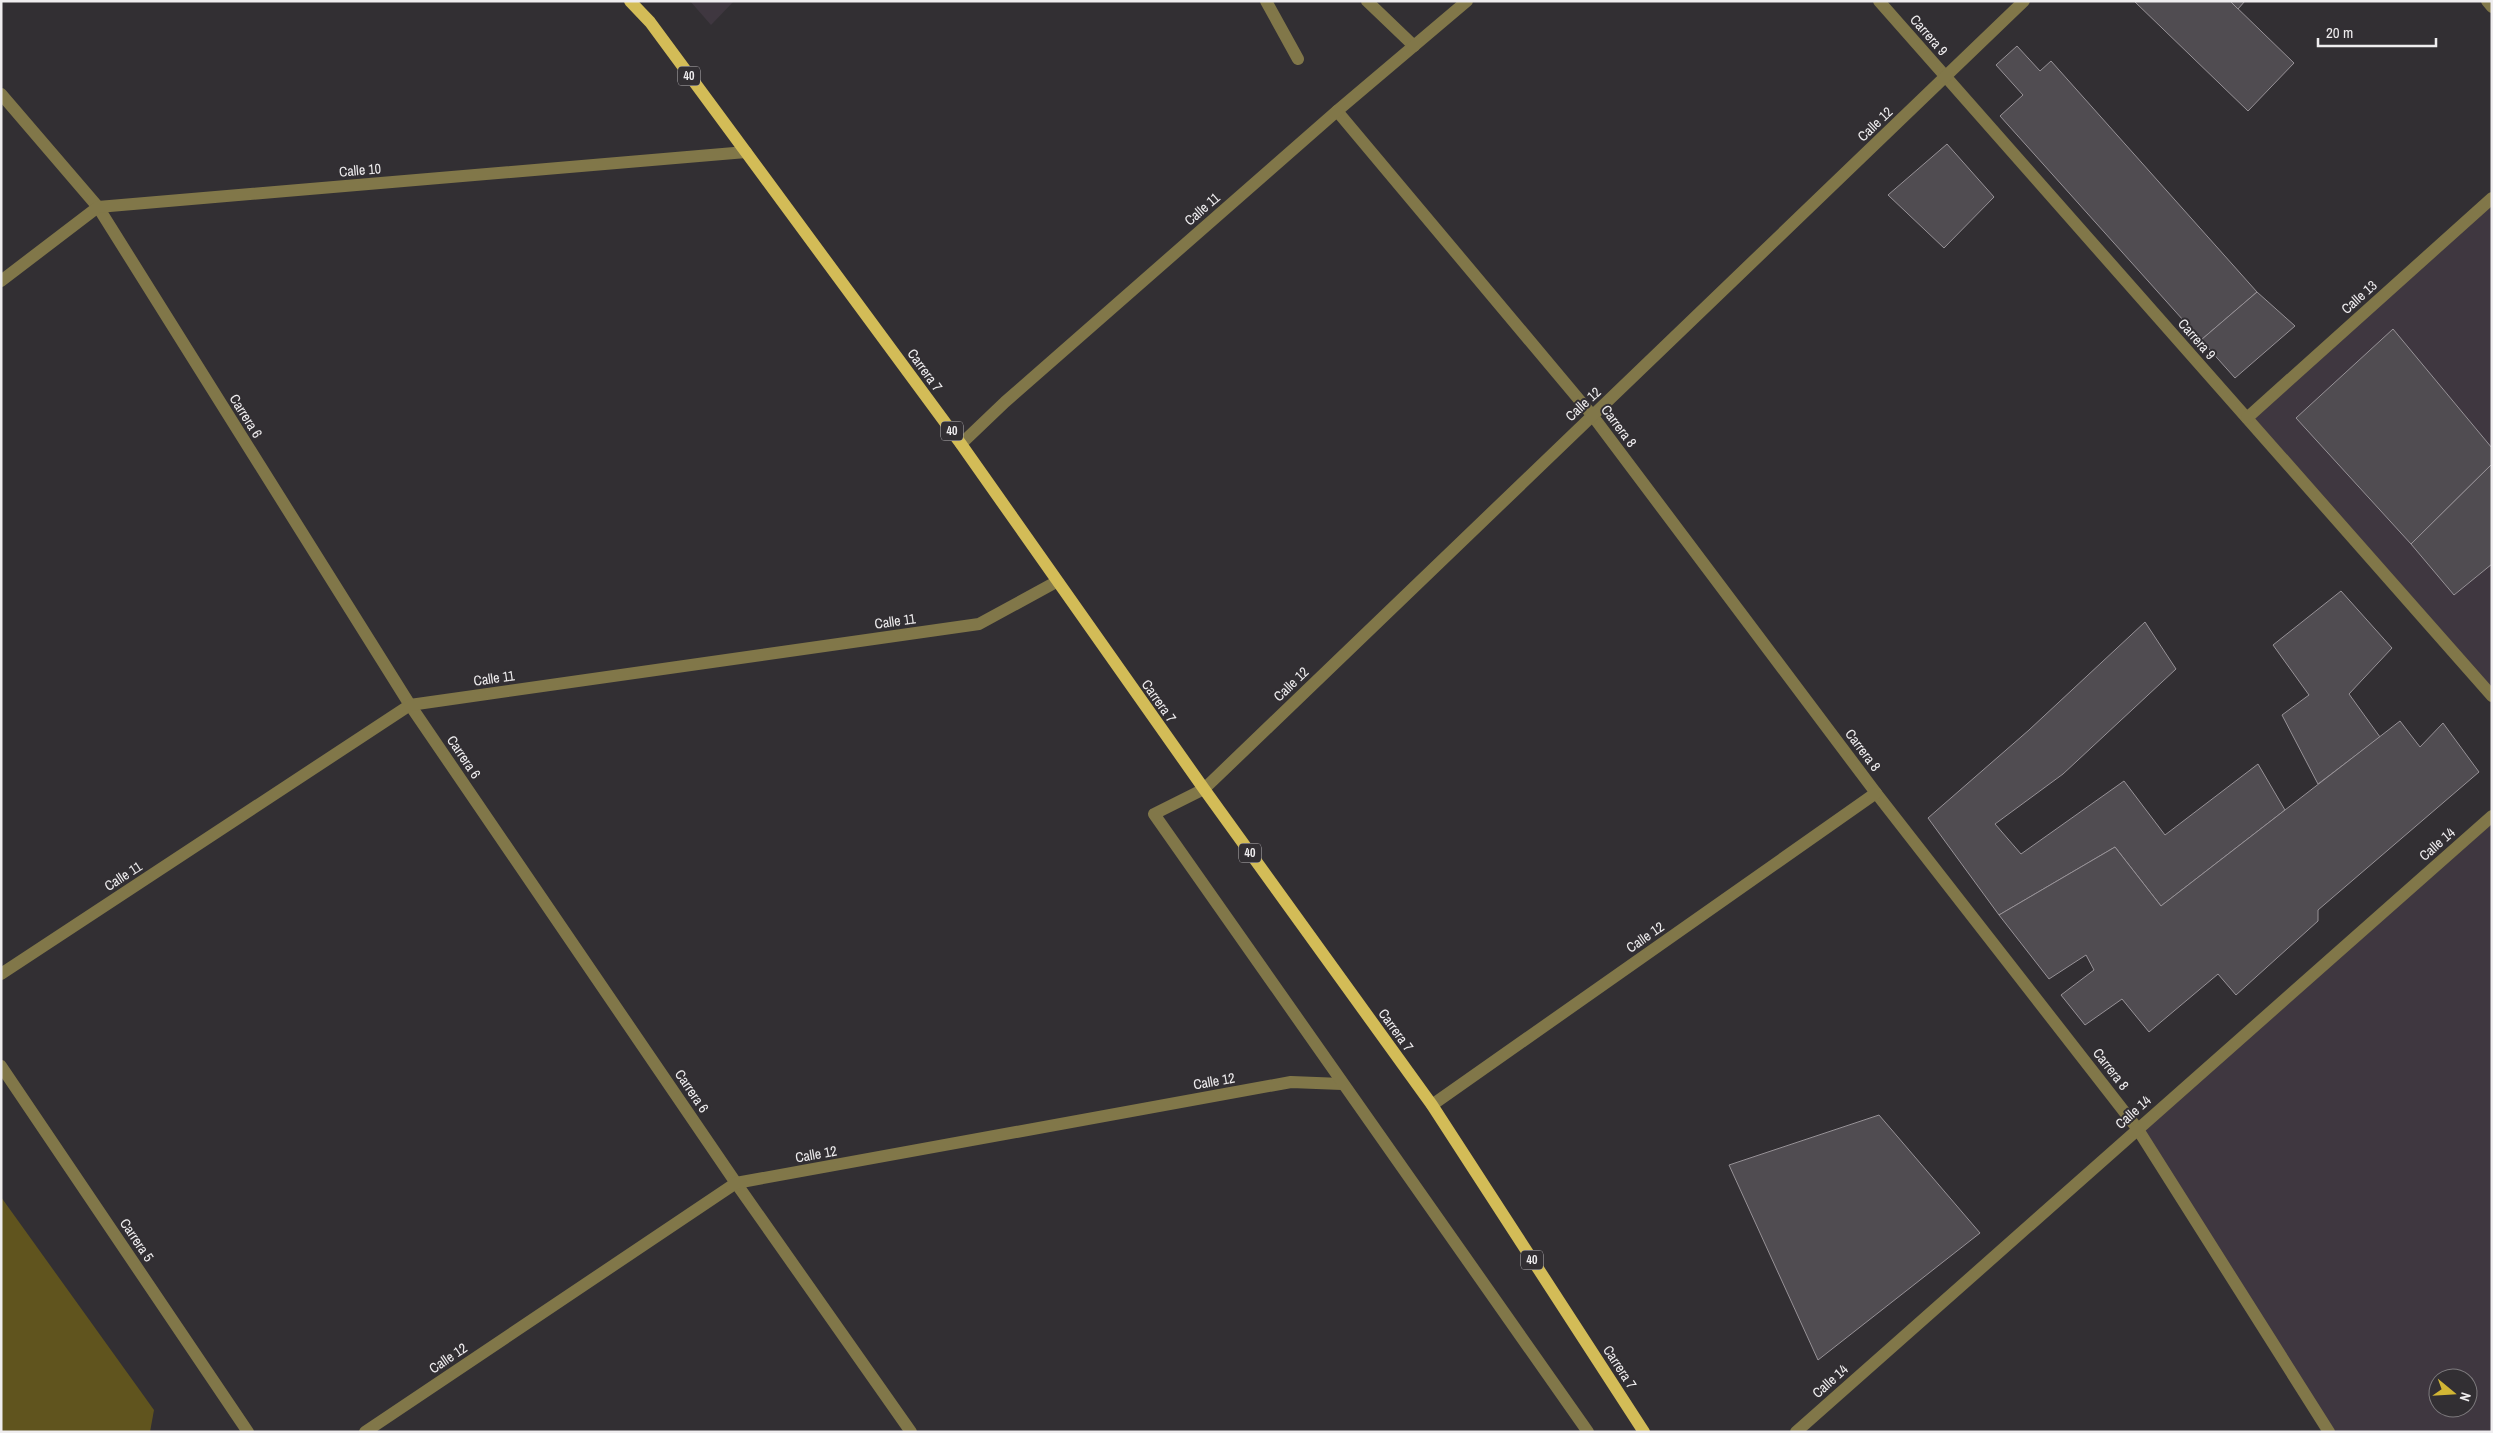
<svg xmlns="http://www.w3.org/2000/svg" width="2493" height="1433" font-family="'Archivo Narrow',sans-serif">
<style>
.built{fill:#3f3740;fill-rule:evenodd}
.green{fill:#60541e}
.building{fill:#504c51;stroke:#979297}
.lines{fill:none;stroke-linecap:round;stroke-linejoin:round}
.minor{stroke:#817749;stroke-width:12}
.major{stroke:#d3bc57;stroke-width:12}
.labels{text-anchor:middle;stroke-width:4;stroke-linejoin:round;paint-order:stroke}
.shield{fill:#322f33;stroke:#b6b4b7;stroke-width:1}
.shield-label{font-size:12px;font-weight:bold;fill:#efedef}
.street-label{font-size:14px;fill:#efedef;stroke:#322f33}
</style>
<rect width="100%" height="100%" fill="#322f33"/>
<g class="built">
<path d="M690,1h44l-23,24z"/>
<path d="M2492,198v498l-245,-278z"/>
<path d="M2492,816v616h-163l-192,-304zM2438,1378h30v30h-30z"/>
</g>
<path class="green" d="M1,1197l153,213 -4,22h-149z"/>
<g class="building">
<path d="M2134,1h96l64,62 -46,48z"/>
<path d="M2230,1h15l-7,8z"/>
<path d="M2017,46l23,25 11,-10 206,231 -56,48 -201,-224 23,-21 -27,-30z"/>
<path d="M1947,144l47,53 -50,51 -56,-53z"/>
<path d="M2257,292l38,34 -60,52 -34,-38z"/>
<path d="M2393,329l99,119v16l-81,80 -115,-126z"/>
<path d="M2492,464v100l-38,31 -43,-51z"/>
<path d="M2341,591l51,57 -43,46 31,43 -62,47 -36,-69 27,-20 -36,-50z"/>
<path d="M2145,622l31,47 -113,105 -68,50 26,30 103,-73 41,54 93,-71 27,46 -124,96 -46,-59 -116,68 -71,-97 101,-88z"/>
<path d="M2400,721l20,26 23,-24 36,49 -161,138v11l-82,74 -18,-21 -69,58 -27,-33 -37,26 -24,-30 33,-25 -8,-15 -37,24 -50,-64 116,-68 46,59z"/>
<path d="M1879,1115l101,118 -162,127 -89,-195z"/>
</g>
<g class="lines">
<g class="minor">
<path d="M1266,1l32,58"/>
<path d="M1367,1l47,45"/>
<path d="M1879,1l613,695"/>
<path d="M2487,1l5,6"/>
<path d="M1,94l97,113 312,498 326,478 175,249"/>
<path d="M1337,111l255,304 284,378 261,335 192,304"/>
<path d="M1,281l97,-74 648,-55"/>
<path d="M2247,418l245,-220"/>
<path d="M961,444l44,-42 332,-291 130,-110"/>
<path d="M1,974l409,-269 569,-81 77,-42"/>
<path d="M1,1066l247,366"/>
<path d="M1432,1105l444,-312"/>
<path d="M365,1432l371,-249 555,-101 51,2"/>
<path d="M1588,1432l-434,-618 50,-25 820,-788"/>
<path d="M1796,1432l696,-616"/>
</g>
<path class="major" d="M630,1l20,21 311,422 243,345 228,316 212,327"/>
</g>
<g class="labels">
<g class="shield">
<rect x="678" y="66.5" width="22" height="19" rx="4"/>
<rect x="941" y="421.5" width="22" height="19" rx="4"/>
<rect x="1239" y="843.5" width="22" height="19" rx="4"/>
<rect x="1521" y="1250.5" width="22" height="19" rx="4"/>
</g>
<g class="shield-label">
<text x="689" y="80">40</text>
<text x="952" y="435">40</text>
<text x="1250" y="857">40</text>
<text x="1532" y="1264">40</text>
</g>
<g class="street-label">
<text transform="translate(1929 35) rotate(49)" y="5">Carrera 9</text>
<text transform="translate(1875 124) rotate(-44)" y="5">Calle 12</text>
<text transform="translate(360 170) rotate(-5)" y="5">Calle 10</text>
<text transform="translate(1202 209) rotate(-41)" y="5">Calle 11</text>
<text transform="translate(2359 297) rotate(-42)" y="5">Calle 13</text>
<text transform="translate(2197 339) rotate(49)" y="5">Carrera 9</text>
<text transform="translate(925 370) rotate(54)" y="5">Carrera 7</text>
<text transform="translate(1583 404) rotate(-43)" y="5">Calle 12</text>
<text transform="translate(246 416) rotate(58)" y="5">Carrera 6</text>
<text transform="translate(1619 426) rotate(53)" y="5">Carrera 8</text>
<text transform="translate(895 621) rotate(-8)" y="5">Calle 11</text>
<text transform="translate(494 678) rotate(-8)" y="5">Calle 11</text>
<text transform="translate(1291 684) rotate(-44)" y="5">Calle 12</text>
<text transform="translate(1159 701) rotate(55)" y="5">Carrera 7</text>
<text transform="translate(1863 750) rotate(53)" y="5">Carrera 8</text>
<text transform="translate(464 757) rotate(56)" y="5">Carrera 6</text>
<text transform="translate(2437 844) rotate(-41)" y="5">Calle 14</text>
<text transform="translate(123 876) rotate(-33)" y="5">Calle 11</text>
<text transform="translate(1645 937) rotate(-35)" y="5">Calle 12</text>
<text transform="translate(1396 1030) rotate(54)" y="5">Carrera 7</text>
<text transform="translate(2111 1069) rotate(52)" y="5">Carrera 8</text>
<text transform="translate(1214 1081) rotate(-10)" y="5">Calle 12</text>
<text transform="translate(692 1091) rotate(56)" y="5">Carrera 6</text>
<text transform="translate(2133 1112) rotate(-42)" y="5">Calle 14</text>
<text transform="translate(816 1154) rotate(-10)" y="5">Calle 12</text>
<text transform="translate(137 1240) rotate(56)" y="5">Carrera 5</text>
<text transform="translate(448 1358) rotate(-34)" y="5">Calle 12</text>
<text transform="translate(1620 1367) rotate(57)" y="5">Carrera 7</text>
<text transform="translate(1830 1381) rotate(-42)" y="5">Calle 14</text>
</g>
</g>
<rect width="2493" height="1433" fill="none" stroke="#efedef" stroke-width="5"/>
<g transform="translate(2453 1393) rotate(108)"><circle r="24" fill="#322f33" stroke="#7e7b7e"/>
<path d="M0-4L9 19L0 12L-9 19Z" fill="#d2b635"/>
<text y="-8" font-size="14" font-weight="bold" text-anchor="middle" fill="#efedef">N</text>
</g>
<path d="M2318 38v8h118v-8" fill="none" stroke="#efedef" stroke-width="2.5"/>
<text x="2326" y="38" font-size="15" fill="#efedef" stroke="#322f33" stroke-width="4" paint-order="stroke">20 m</text>
</svg>
